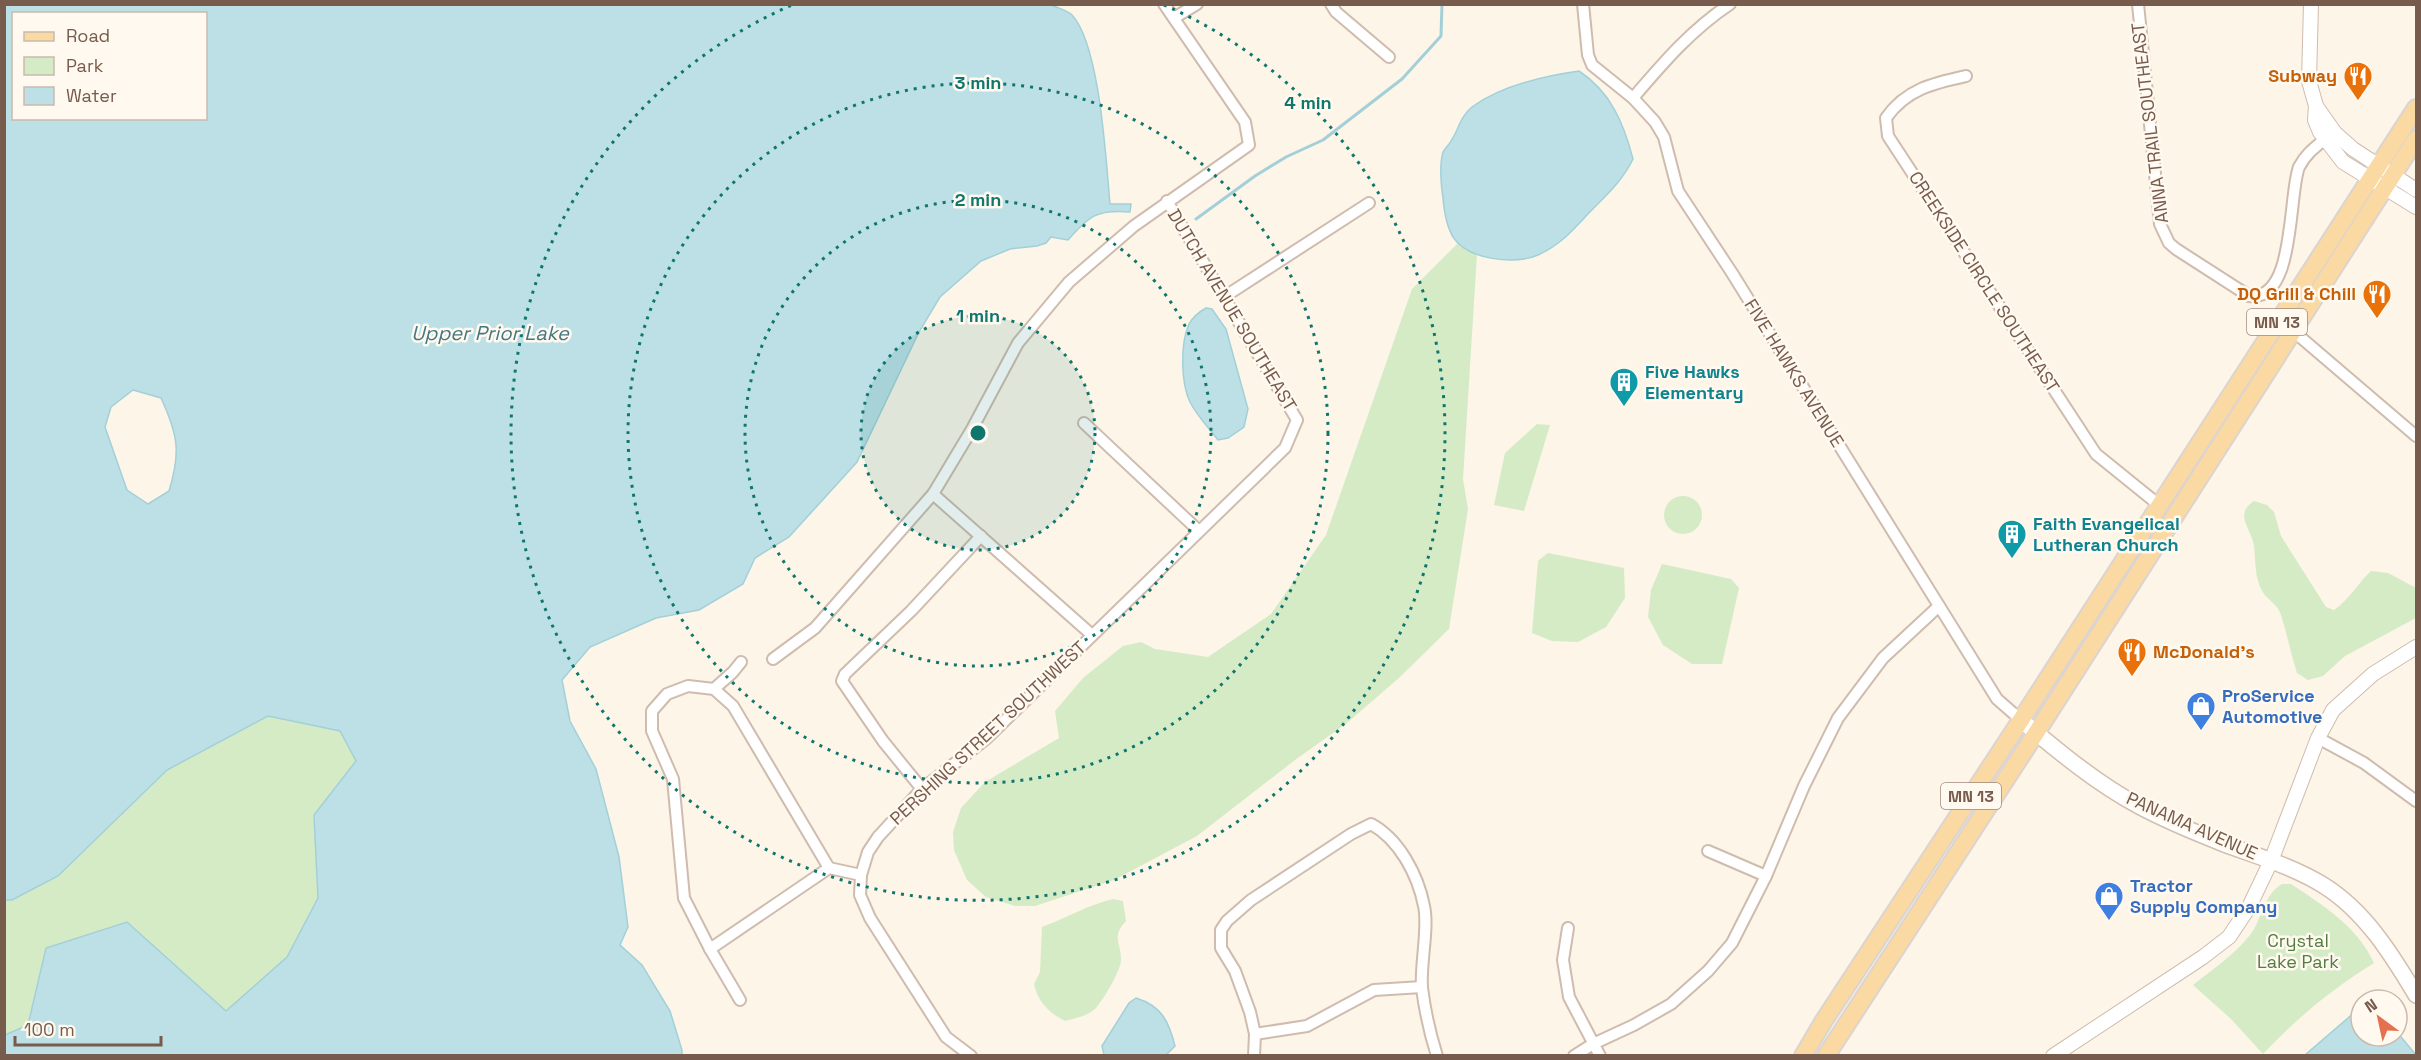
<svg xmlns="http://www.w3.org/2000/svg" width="2421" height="1060" font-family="'Space Grotesk',sans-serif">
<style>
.green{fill:#d5ebc6}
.water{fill:#bce0e6;stroke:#a3d0d8;stroke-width:1.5;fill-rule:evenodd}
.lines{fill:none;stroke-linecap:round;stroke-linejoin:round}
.stream{stroke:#a3d0d8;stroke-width:3}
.minor-casing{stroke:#cfbcae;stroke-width:14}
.tertiary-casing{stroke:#cfbcae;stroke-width:16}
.secondary-casing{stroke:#d4bfae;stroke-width:18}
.primary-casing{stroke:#dcd4d0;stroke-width:20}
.minor{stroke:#fff;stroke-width:10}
.tertiary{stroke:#fff;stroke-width:14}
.secondary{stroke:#fff;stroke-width:15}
.primary{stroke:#fad9a2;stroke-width:16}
.ring{fill:none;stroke:#0f766e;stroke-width:3;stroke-dasharray:3 6}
.labels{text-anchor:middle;stroke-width:5;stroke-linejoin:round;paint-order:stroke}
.shield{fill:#fff9ef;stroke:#a08a7d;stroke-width:1.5}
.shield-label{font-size:16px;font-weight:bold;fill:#775b4c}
.food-label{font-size:18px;font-weight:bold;fill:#c56008;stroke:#fff9ef;text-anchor:end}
.street-label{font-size:18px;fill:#775b4c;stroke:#fff9ef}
.culture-label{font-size:18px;font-weight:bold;fill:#0d838f;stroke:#fff9ef;text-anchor:start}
.shop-label{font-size:18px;font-weight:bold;fill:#366cbe;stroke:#fff9ef;text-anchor:start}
.park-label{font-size:18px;fill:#547d43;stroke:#fff9ef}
.water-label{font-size:20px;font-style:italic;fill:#437883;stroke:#fff9ef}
.centre{fill:#0f766e;stroke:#fff9ef;stroke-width:3}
.ring-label{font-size:18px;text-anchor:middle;font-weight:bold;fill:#0f766e;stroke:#fff9ef;stroke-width:5;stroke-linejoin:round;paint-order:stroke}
</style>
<rect width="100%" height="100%" fill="#fcf5e8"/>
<g class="green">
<path d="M1458,243l19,11 -14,225 5,30 -19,120 -49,48 -53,46 -52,37 -98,76 -83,44 -79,26h-20l-29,-9 -19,-17 -13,-30 -1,-18 8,-24 24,-26 74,-44 -4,-27 28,-33 40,-32 18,-4 14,7 53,8 63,-43 55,-79 86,-246z"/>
<path d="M1537,424l13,1 -26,86 -30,-6 11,-52z"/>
<circle cx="1683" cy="515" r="19"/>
<path d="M2254,501l13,4 7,7 7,24 45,71 8,3c16,-11 23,-26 37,-39l17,2 28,15v30l-71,38 -22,20 -15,4 -11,-7c-6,-19 -10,-39 -16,-58 -5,-13 -14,-15 -19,-24 -8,-16 -6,-29 -8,-45 -2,-16 -21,-32 0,-45z"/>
<path d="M1548,553l76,15 1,30 -19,29 -28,15 -26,-1 -20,-8 6,-72z"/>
<path d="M1662,564l69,15 8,9 -17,76h-30l-29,-19 -15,-28 3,-27z"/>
<path d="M268,716l72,15 16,30 -42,54 4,83 -31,59 -61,54 -180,-63 -18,77 -23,10v-135h7l46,-24 109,-106z"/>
<path d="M2282,884h9c32,21 67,43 83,79 -43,27 -76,54 -111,91l-32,-35 -38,-34c20,-16 41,-30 57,-50 13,-17 13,-40 32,-51z"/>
<path d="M1113,899l10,2 3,20c-15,16 -5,21 -5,38 1,10 -19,43 -26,50 -8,7 -19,9 -30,12 -16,-8 -27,-19 -31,-37l6,-12 2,-45c24,-9 46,-22 71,-28z"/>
</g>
<g class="water">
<path d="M1052,5c5,3 15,5 20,10 28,30 34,146 38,189h21l-1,8c-33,-3 -41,4 -62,28l-17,-3 -5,6 -9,3 -27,3 -29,12 -41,36 -21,35 -62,130 -68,75 -34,21 -12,26 -44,26 -43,8 -66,29 -28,33 8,41 26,48 23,88 9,70 -8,18 22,20 28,46 12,39v5h-677v-20l23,-10 18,-77 81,-26 99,89 61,-54 31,-59 -4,-83 42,-54 -16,-30 -72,-15 -101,54 -109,106 -46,24h-7v-895zM14,14h192v104h-192zM133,390l28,8c17,37 20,54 8,93l-21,13 -21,-14 -22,-63 6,-20z"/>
<path d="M1579,71c32,21 45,53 54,88 -11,23 -29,38 -46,56 -16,17 -27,30 -49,40 -24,10 -70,5 -85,-18 -6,-10 -9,-27 -10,-39 -2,-14 -4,-32 0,-46 2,-4 6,-7 8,-11 8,-12 9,-24 21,-34 30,-22 72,-31 107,-36z"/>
<path d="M1206,308l6,1 14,20 22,80 -4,18 -16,11 -10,2c-9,-12 -21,-24 -28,-38 -9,-19 -10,-58 -1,-78 4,-7 10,-12 17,-16z"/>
<path d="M1136,998c26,8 33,24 39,48l-9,9h-62l-2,-9 27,-43z"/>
<path d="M2361,1010v26h36v-4l19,23h-111l50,-43z"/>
</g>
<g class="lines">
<path class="stream" d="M1196,219l59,-43 31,-19 37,-17 79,-61 39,-43 1,-32"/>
<g class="minor-casing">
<g id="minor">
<path d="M1331,4l5,8 53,45"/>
<path d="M1583,4l5,51 4,10 41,33 22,24 9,15 14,54 54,82 265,426 24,21"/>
<path d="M2138,4l22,220 9,19 7,6 73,47c47,6 39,-101 50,-129 6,-12 15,-19 25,-27"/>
<path d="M1174,18l23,-14"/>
<path d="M1966,76c-32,7 -60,13 -80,42l2,18 208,318 63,51"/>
<path d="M1633,98c30,-35 58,-68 97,-94"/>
<path d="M1224,297l145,-94"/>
<path d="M2292,330l124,106"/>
<path d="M1084,423l115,108"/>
<path d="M933,494l159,141"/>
<path d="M773,659l42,-31 118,-134 39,-65 46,-86 51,-61 65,-56 115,-81 -4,-23 -81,-118"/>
<path d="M714,689l19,-17 8,-10"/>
<path d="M2318,738l46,25 52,38"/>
<path d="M922,789l-39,-48 -41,-60 3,-7 66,-63 70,-75"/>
<path d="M1708,851l58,25"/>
<path d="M861,875l-1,20 10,23 76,119 25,19"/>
<path d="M1568,928l-5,32 6,37 31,59"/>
<path d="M710,949l119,-81 32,7 7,-23 10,-15 44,-48 65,-51 298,-290 12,-28 -130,-219"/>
<path d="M740,1000l-30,-51 -26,-51 -11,-119 -21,-48v-20l15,-17 21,-8 26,3 19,17 96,162"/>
<path d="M1255,1034l52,-8 67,-36 48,-3"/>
<path d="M1254,1056l1,-22 -5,-22 -15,-41 -14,-23v-18l6,-9 24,-21 100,-66 20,-10c28,15 47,51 53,82 5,22 -4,58 -2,82 3,23 8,46 15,68"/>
<path d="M1574,1056l19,-12 41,-19 37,-21 37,-33 24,-28 34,-67 38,-90 34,-68 45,-60 56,-52"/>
</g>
</g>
<g class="tertiary-casing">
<g id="tertiary">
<path d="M2311,4l-2,77 7,25 -1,14 5,12 23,30 73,45"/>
<path d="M2316,106l19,27 18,16 63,41"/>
<path d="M2053,1056l150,-99 26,-20 20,-30 22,-46 47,-123 15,-28 40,-36 43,-27"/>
</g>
</g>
<g class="secondary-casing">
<path id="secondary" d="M2021,720c37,31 75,63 118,86 26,14 55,26 83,37 34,13 70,23 101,42 42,26 69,70 93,110"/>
</g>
<g class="primary-casing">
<g id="primary">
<path d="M1803,1056l20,-34 198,-302 395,-612"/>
<path d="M1826,1056l210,-323 380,-594"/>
</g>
</g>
<use href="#minor" class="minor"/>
<use href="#tertiary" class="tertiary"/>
<use href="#secondary" class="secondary"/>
<use href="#primary" class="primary"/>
</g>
<circle cx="978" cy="433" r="117" fill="#0f766e" fill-opacity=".12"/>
<g class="ring">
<circle cx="978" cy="433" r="117"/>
<circle cx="978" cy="433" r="233"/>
<circle cx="978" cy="433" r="350"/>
<path d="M1164 5A467 467 0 1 1 792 5"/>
</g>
<defs>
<g id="restaurant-pin" transform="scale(1.5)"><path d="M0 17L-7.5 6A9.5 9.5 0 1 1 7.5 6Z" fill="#e8710a" stroke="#fff9ef"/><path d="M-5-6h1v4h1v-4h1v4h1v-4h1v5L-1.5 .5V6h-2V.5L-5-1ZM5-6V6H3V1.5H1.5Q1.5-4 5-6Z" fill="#fff"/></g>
<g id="building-pin" transform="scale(1.5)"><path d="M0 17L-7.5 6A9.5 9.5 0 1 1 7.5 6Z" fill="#0f9aa8" stroke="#fff9ef"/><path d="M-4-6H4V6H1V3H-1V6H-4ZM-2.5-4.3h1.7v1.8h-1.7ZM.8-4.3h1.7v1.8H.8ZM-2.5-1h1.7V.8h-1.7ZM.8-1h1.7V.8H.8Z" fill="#fff"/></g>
<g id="shop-pin" transform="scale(1.5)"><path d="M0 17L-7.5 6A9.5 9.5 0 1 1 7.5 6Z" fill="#3f7fe0" stroke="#fff9ef"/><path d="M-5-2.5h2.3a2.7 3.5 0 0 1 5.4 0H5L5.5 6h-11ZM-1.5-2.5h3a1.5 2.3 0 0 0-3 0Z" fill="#fff"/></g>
</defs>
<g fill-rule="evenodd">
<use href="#restaurant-pin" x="2358" y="76"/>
<use href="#restaurant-pin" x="2377" y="294"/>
<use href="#building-pin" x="1624" y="382"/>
<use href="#building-pin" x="2012" y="534"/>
<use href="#restaurant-pin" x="2132" y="652"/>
<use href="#shop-pin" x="2201" y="706"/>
<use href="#shop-pin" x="2109" y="896"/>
</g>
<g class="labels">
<g class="shield">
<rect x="2247" y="309" width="60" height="26" rx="4.5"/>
<rect x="1941" y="783" width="60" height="26" rx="4.5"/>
</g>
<g class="shield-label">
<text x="2277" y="328">MN 13</text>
<text x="1971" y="802">MN 13</text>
</g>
<g class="food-label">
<text x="2337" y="82">Subway</text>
<text x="2356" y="300">DQ Grill &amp; Chill</text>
<text x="2153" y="658" text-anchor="start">McDonald's</text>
</g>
<g class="street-label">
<text transform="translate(2150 123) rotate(-97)" y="6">ANNA TRAIL SOUTHEAST</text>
<text transform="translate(1984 282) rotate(57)" y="6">CREEKSIDE CIRCLE SOUTHEAST</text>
<text transform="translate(1232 310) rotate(59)" y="6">DUTCH AVENUE SOUTHEAST</text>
<text transform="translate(1794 373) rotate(58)" y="6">FIVE HAWKS AVENUE</text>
<text transform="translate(988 733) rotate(-43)" y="6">PERSHING STREET SOUTHWEST</text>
<text transform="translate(2192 826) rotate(24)" y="6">PANAMA AVENUE</text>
</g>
<g class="culture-label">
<text x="1645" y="378">Five Hawks<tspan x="1645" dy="21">Elementary</tspan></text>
<text x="2033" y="530">Faith Evangelical<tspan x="2033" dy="21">Lutheran Church</tspan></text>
</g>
<g class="shop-label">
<text x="2222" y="702">ProService<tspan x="2222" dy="21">Automotive</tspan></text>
<text x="2130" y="892">Tractor<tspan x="2130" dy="21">Supply Company</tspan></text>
</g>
<g class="park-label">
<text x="2298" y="947">Crystal<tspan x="2298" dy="21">Lake Park</tspan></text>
</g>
<g class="water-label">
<text x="490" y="340">Upper Prior Lake</text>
</g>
</g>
<circle cx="978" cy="433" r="9" class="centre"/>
<g class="ring-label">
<text x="978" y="89">3 min</text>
<text x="1308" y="109">4 min</text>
<text x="978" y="206">2 min</text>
<text x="978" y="322">1 min</text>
</g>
<rect width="2421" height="1060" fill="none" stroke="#775b4c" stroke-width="12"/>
<rect x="12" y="12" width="195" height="108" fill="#fff9ef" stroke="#c9baae" stroke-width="1.5"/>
<rect x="24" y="32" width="30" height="9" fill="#fad9a2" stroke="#c9baae" stroke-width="1.5"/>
<text x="66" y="42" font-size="18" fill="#775b4c">Road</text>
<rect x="24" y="57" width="30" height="18" fill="#d5ebc6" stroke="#c9baae" stroke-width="1.5"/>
<text x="66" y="72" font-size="18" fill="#775b4c">Park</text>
<rect x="24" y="87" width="30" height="18" fill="#bce0e6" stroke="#c9baae" stroke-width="1.5"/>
<text x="66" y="102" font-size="18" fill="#775b4c">Water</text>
<g transform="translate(2379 1018) rotate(327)"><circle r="28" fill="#fff9ef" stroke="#c9baae" stroke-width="1.5"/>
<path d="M0-4.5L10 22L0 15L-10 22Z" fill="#e5704f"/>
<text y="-9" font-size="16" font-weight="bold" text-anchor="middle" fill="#775b4c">N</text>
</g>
<path d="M15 1036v9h146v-9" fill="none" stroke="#775b4c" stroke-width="3"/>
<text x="24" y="1036" font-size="18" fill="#775b4c" stroke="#fff9ef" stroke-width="4.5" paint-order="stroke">100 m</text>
</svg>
